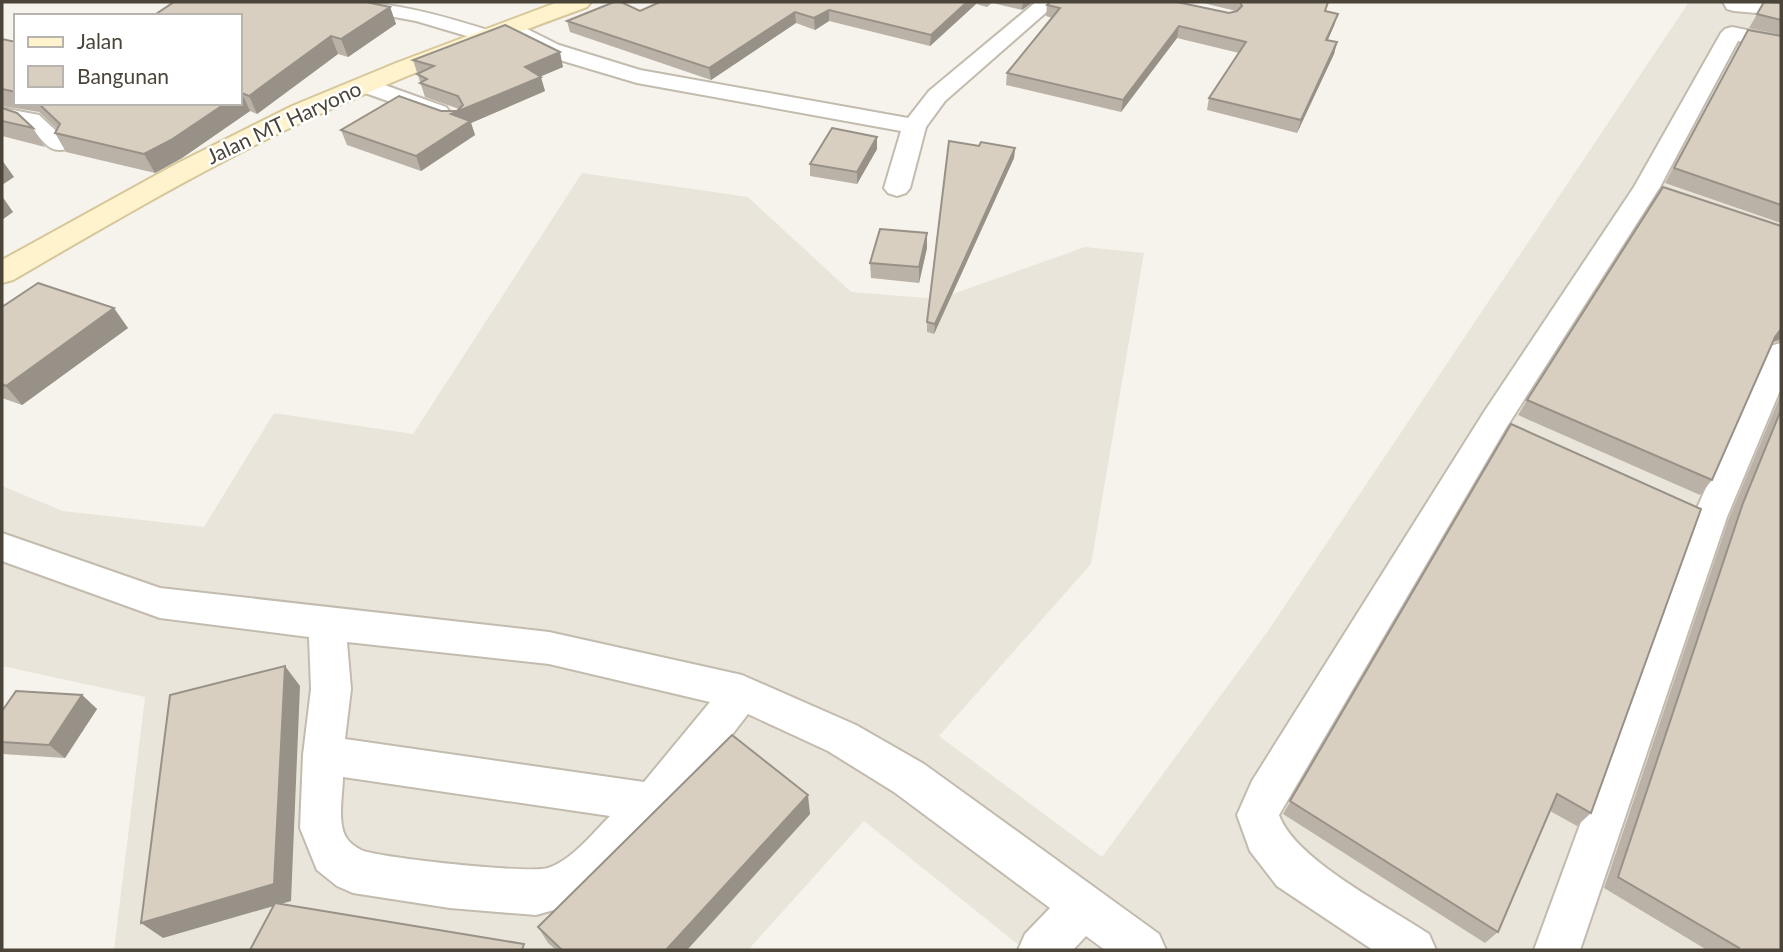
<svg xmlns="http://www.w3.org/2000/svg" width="1783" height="952" font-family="Lato,sans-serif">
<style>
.residential{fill:#eae5da}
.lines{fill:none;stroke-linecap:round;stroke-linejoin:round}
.minor-casing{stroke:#c2bbae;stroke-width:4}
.secondary-casing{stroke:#d6c79b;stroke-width:4}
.minor{fill:#fff;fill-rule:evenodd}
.secondary{fill:#fff3cd;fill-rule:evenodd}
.wall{fill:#bab2a6}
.shaded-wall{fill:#979187}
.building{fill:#d8cfc1;stroke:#979187;stroke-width:2}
.labels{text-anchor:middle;stroke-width:5;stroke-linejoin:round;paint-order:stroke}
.far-street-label{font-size:21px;fill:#4b4439;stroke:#fff}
</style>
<rect width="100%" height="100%" fill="#f6f3ec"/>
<path class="residential" d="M1689,2h92v948h-756l-161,-129 -116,129h-634l31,-253 -143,-31v-180l61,25 141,16 70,-114 139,21 169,-261 166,24 103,95 88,7 146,-52 59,6 -53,311 -152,172 163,121 166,-226z"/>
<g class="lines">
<g class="minor-casing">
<g id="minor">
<path d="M332,2c57,-2 108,13 162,30l4,4 -4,4 -7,2 -71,-21 -81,-15z"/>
<path d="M1036,2h22l-113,99 -19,26 -16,61 -4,5 -9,3 -9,-3 -4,-5 17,-57 -264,-48 -94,-28 -30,-18 -4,-4 4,-4h14l32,16 81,25 268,48 21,-27z"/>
<path d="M1723,2l58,1v12l-47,-4 -7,-2z"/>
<path d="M1732,27l49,10v12l-43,-8 -78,146 -154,241 -227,387c16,45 110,92 150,119l7,16h-63l-96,-64 -27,-35 -13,-36 15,-34 232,-369 150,-225 87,-154 4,-4z"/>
<path d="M365,78l81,29 4,5 -4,5 -8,2 -81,-29 -3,-5 3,-5z"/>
<path d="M2,108l37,7 31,29 -3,5c-23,6 -24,-16 -43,-23 -6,-3 -15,-3 -22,-4z"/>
<path d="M1781,343v45l-54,129 -147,433h-46l159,-433 73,-164 4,-7z"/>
<path d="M2,533l158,55 389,44 193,43 114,50 68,39 235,170 7,16h-61l-19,-14 -13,14h-55l7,-16 25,-26 -156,-116 -66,-41 -80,-37 -80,103 -65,67 -28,20 -39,11 -86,-7 -97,-15 -16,-7 -20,-16 -17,-42 3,-73 8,-66 -2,-52 -149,-19 -158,-57zM347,642l202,22 161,38 -66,80 -299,-43 6,-50zM343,777l267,39c-18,18 -38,44 -62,52 -18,6 -169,-10 -187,-18 -4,-2 -11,-7 -13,-10 -12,-14 -5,-46 -5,-63z"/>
</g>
</g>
<g class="secondary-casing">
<path id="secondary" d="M558,2h33l-4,5c-106,39 -212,79 -314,129 -89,44 -174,94 -260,144l-11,3v-23l176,-97 114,-57 104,-43z"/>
</g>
<use href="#minor" class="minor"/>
<use href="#secondary" class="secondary"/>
</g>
<g class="wall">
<path d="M660,2h373l-11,8 -30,-7 -5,4 -11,-3 -46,42 -101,-25 -14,9 -19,-7 -85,57 -141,-48 -3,-11 73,-10z"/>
<path d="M1199,2h129l-3,10 13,2 -10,26 9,2 -3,12 -37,79 -90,-23 2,-12 30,-45 -62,-15 -56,74 -115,-27 1,-12 45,-55 -6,-2 1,-11 182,8 7,-2z"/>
<path d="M1764,2l17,1v32l-32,-7z"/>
<path d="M390,7l6,17 -48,33 -10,-3 -81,60 -7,-3 -68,47 -27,15 -89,-21 -11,-19 2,-4 -18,-17 -37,-6v-67l14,3v61h224v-87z"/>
<path d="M1748,30l33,6v187l-116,-40z"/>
<path d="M413,60l150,7 -23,10 5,14 -74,32 4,12 -54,36 -74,-26 -6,-15 100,-19h16l2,-2 -34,-12z"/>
<path d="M2,108l31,20 12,19 -43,-11z"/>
<path d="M877,137v12l-20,35 -47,-8v-12z"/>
<path d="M979,146l36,2 -1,10 -80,176 -7,-2v-10z"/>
<path d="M1781,226v115l-8,1 -61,138 -12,15 -182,-80 9,-15z"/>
<path d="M927,248l-8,35 -48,-5 -1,-15z"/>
<path d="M2,307l126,21 -106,77 -20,-7z"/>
<path d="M1781,394v556h-74l-103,-62 125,-370z"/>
<path d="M1511,424l80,389 -14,13 -27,-15 -52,121 -13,11 -202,-129z"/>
<path d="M82,695l15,14 -32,49 -63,-4v-43z"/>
<path d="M810,814l-123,136h-131l-8,-7 -10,-16z"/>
</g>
<g class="shaded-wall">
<path d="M967,2h9v2l-46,42 1,-11z"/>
<path d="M1023,2h10l-11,8z"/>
<path d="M390,7l6,17 -48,33 -7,-18z"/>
<path d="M829,10v11l-14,9 -1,-12z"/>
<path d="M795,12l1,11 -85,57 -2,-12z"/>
<path d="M1338,14l-4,12 -12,26 4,-12z"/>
<path d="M1179,26l-2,12 -56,74 2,-12z"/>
<path d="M331,36l7,18 -81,60 -8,-18z"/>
<path d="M1337,42l-3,12 -37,79 4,-13z"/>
<path d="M560,52l3,15 -34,14 -4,-14z"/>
<path d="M541,77l4,14 -74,32 4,12 -54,36 -5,-15 35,-42z"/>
<path d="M242,93l8,18 -68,47 -27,15 -11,-19 82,-51h14v-9z"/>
<path d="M877,137v12l-20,35v-12z"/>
<path d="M1015,148l-1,10 -80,176 1,-10z"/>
<path d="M2,160l12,17 -12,8z"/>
<path d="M2,196l11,16 -11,8z"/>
<path d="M927,233v15l-8,35v-16z"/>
<path d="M114,308l14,20 -106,77 -16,-19z"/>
<path d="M1781,329v10l-12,4z"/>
<path d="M285,666l15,20 -9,215 -128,37 -22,-15z"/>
<path d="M82,695l15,14 -32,49 -16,-13z"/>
<path d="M808,795l2,19 -123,136h-21z"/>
</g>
<g class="building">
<path d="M174,2h192l24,5 -49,32 -10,-3 -82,60 -7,-3 -2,1v-78h-87z"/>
<path d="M614,2h7l19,9 20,-9h307l-36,33 -102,-25 -15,8 -19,-6 -86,56 -142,-47z"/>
<path d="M1050,2h127l52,11 8,-2 5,-5 -2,-4h88l-3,9 13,3 -12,26 11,2 -36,78 -92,-22 37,-56 -67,-16 -56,74 -116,-27 53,-65 -13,-3z"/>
<path d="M1764,2l17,1v17l-24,-6z"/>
<path d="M505,25l55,27 -35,15 16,10 -90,37 19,7 -54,35 -75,-26 58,-34 42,15h16l6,-6 -5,-9 -38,-13 7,-4 -10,-5 17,-8 -21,-6z"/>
<path d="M1748,30l33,6v169l-107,-37z"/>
<path d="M2,39l14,3v50l-14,-3z"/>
<path d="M38,103h188l-55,37 -27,14 -89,-21 5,-9z"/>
<path d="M2,108l15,5 16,15 -31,-7z"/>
<path d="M832,128l45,9 -20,35 -47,-8z"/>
<path d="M949,141l30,5 2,-4 34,6 -80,176 -8,-2z"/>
<path d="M1663,187l118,39v103l-6,8 -63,143 -185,-80z"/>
<path d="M880,229l47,4 -8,34 -49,-4z"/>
<path d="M38,283l76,25 -108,78 -4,-2v-77z"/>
<path d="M1781,410v540h-43l1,-2 -121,-71 125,-374z"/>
<path d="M1511,424l190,85 -110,304 -34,-19 -59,138 -208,-131z"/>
<path d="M285,666l-11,218 -133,39 29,-228z"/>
<path d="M16,691l66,4 -33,50 -47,-3v-31z"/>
<path d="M732,735l76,60 -142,155h-104l-24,-23z"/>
<path d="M275,903l249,41 -2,6h-272z"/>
</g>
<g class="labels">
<g class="far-street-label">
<text transform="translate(284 123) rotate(-25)" y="7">Jalan MT Haryono</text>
</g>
</g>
<rect width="1783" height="952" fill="none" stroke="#4b4439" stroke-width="7"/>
<rect x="14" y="14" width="228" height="91" fill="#ffffff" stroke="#b7b4b0" stroke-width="2"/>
<rect x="28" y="37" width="35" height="10" fill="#fff3cd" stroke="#b7b4b0" stroke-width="2"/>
<text x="77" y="49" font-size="21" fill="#4b4439">Jalan</text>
<rect x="28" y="66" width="35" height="21" fill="#d8cfc1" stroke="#b7b4b0" stroke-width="2"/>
<text x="77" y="84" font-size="21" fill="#4b4439">Bangunan</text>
</svg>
